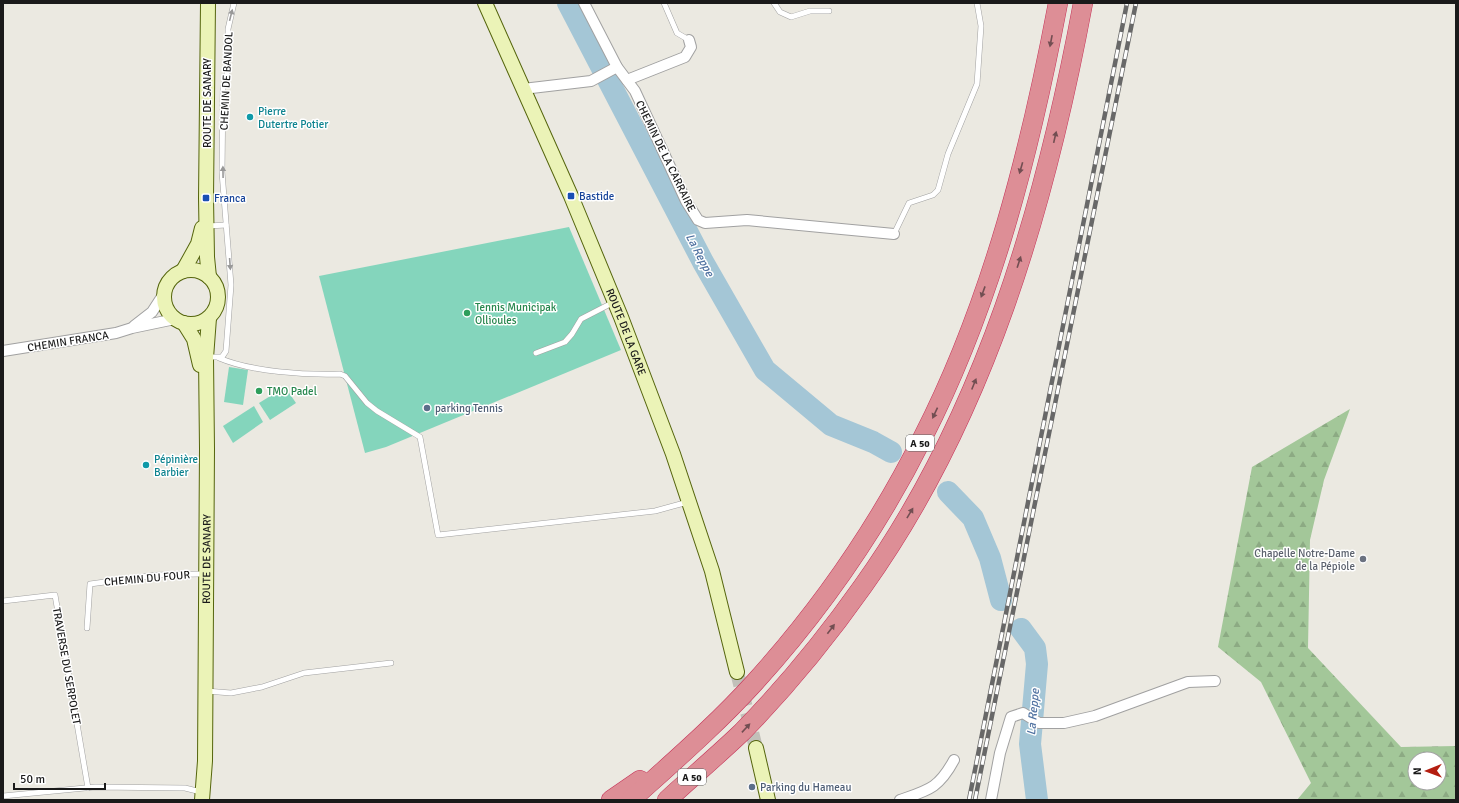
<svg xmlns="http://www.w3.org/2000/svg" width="1459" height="803" font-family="Signika,sans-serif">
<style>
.forest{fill:url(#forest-firs);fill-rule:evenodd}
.pitch{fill:#84d5bc}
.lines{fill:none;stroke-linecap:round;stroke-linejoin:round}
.river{stroke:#a4c6d6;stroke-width:22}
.secondary-tunnel{stroke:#c1c0b9;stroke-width:14;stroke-dasharray:14 7;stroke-linecap:butt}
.lane-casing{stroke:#a1a1a1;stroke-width:6}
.street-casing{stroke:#a1a1a1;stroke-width:12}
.secondary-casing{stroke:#55650d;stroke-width:16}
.highway-casing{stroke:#c53258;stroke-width:20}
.lane{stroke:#fff;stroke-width:5}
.street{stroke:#fff;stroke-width:10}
.secondary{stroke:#ebf3b7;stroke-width:14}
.highway{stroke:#dd8e96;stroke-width:19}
.rail-casing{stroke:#686868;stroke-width:4.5}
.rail{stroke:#fff;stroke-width:3;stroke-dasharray:9;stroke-linecap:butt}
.oneway{fill:#989898}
.oneway2{fill:#724e52}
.culture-dot{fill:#0f9aa8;stroke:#fff;stroke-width:1.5}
.transit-dot{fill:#1a4fb4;stroke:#fff;stroke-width:1.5}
.leisure-dot{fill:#2e9e5b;stroke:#fff;stroke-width:1.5}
.service-dot{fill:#5c6f8a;stroke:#fff;stroke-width:1.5}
.worship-dot{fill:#6b7280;stroke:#fff;stroke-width:1.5}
.labels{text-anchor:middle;stroke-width:3;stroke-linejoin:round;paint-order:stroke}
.shield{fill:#fff;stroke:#5f5f5f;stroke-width:1}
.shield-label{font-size:10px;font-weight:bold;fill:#1a1a1a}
.street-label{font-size:11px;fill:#1a1a1a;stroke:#fff}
.culture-label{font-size:11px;fill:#0d838f;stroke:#fff;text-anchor:start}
.transit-label{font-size:11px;fill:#164399;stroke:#fff;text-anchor:start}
.leisure-label{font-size:11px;fill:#27864d;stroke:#fff;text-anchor:start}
.service-label{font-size:11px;fill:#4e5e75;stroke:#fff;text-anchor:start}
.worship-label{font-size:11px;fill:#5b616d;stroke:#fff;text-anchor:end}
.water-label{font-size:12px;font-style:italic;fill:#5072a1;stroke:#fff}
</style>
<defs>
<pattern id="forest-firs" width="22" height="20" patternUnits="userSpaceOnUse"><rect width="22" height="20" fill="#a3c799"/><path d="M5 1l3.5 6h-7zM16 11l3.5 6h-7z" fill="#8caa83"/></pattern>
</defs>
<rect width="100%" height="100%" fill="#ebe9e1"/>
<path class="forest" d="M1350,409l-26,71 -14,60 -2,108 93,99 55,-1v54h-159l14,-17 -50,-101 -43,-35 34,-180zM1415,759h24v24h-24z"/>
<g class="pitch">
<path d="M569,227l52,123 -235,97 -21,6 -46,-177z"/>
<path d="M229,367l19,3 -5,35 -19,-3z"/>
<path d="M285,387l11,16 -26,17 -11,-17z"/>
<path d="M254,406l9,16 -30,21 -10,-17z"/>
</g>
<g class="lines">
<g class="river">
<path d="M568,3l135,259 62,108 66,55 42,17 18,10"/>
<path d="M948,492l25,26 17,40 11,42"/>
<path d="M1021,629l14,19 2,16 -7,80 7,56"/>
</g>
<path class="secondary-tunnel" d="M737,672l19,76"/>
<g class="lane-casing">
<g id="lane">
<path d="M664,3l13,30 12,7"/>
<path d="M774,3l6,9 11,5 19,-6h19"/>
<path d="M208,226l18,-1"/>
<path d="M894,234l15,-31 24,-8 5,-5 10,-36 29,-70 4,-58 -4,-23"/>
<path d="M536,353l29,-11 7,-8 9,-15 33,-17"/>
<path d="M206,357h16l4,-6 5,-66 -9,-113 1,-84 5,-18v-41l6,-26"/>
<path d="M219,358c33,14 86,17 121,16l5,2 22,27 10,8 43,26 18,98 217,-24 33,-9"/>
<path d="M3,601l52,-6 33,193"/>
<path d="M87,628l3,-44 66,-9 43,-1"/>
<path d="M206,691l25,2 31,-6 42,-14 87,-10"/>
<path d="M3,796l92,-9 90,1 12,3"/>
</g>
</g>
<g class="street-casing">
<g id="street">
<path d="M584,3l33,64 18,24 51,110 12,19 7,3 42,-3 147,14"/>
<path d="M627,80l58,-23 6,-10 -2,-7"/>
<path d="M523,89l68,-8 26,-14"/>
<path d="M134,326l18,-14 13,-20"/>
<path d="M3,351l113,-18 16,-5 43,-9"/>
<path d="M900,800c29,-10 39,-12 54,-40"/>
<path d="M991,800l9,-47 11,-36 12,-4 16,10h25l31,-7 93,-34 27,-1"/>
</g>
</g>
<g class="secondary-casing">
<g id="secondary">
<path d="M208,3l-2,195 1,59 2,20"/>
<path id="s1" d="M485,3l86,193 50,121 52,137 39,117 25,101"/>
<circle cx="191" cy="297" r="27"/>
<path d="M183,271l15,-27 4,-16"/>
<path d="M184,323l10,16 6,26"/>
<path d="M756,748l12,52"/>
<path id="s2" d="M202,800l3,-39 2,-312 -1,-91 3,-40"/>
</g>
</g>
<g class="highway-casing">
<g id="highway">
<path d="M611,800l29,-20"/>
<path d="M631,800c42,-38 86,-76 124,-118 67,-74 124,-157 168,-245 69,-135 107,-286 135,-434"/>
<path d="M667,800c25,-23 51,-45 75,-68 44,-45 85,-95 121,-146 122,-171 182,-379 220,-583"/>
</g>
</g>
<use href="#lane" class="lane"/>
<use href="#street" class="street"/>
<use href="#secondary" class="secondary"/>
<use href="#highway" class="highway"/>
<g class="rail-casing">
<g id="rail">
<path d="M969,800l158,-797"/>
<path d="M975,800l161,-797"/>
</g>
</g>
<use href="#rail" class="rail"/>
</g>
<defs><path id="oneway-solid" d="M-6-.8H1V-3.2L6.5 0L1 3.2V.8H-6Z"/></defs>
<g class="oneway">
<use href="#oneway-solid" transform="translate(231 15) rotate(-76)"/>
<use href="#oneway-solid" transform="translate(223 172) rotate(-91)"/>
<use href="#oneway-solid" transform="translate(230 264) rotate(86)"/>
</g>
<g class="oneway2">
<use href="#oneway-solid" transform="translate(1051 41) rotate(101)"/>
<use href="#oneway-solid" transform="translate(1055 137) rotate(-77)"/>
<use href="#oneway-solid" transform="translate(1021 168) rotate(106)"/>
<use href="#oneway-solid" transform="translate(1019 262) rotate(-72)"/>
<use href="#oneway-solid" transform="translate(983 292) rotate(110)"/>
<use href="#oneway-solid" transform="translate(974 384) rotate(-68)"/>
<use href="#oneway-solid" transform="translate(935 413) rotate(115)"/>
<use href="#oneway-solid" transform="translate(910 513) rotate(-59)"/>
<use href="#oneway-solid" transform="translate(831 629) rotate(-53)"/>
<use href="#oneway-solid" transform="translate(746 728) rotate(-47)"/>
</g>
<g class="culture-dot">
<circle cx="250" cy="117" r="4"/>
<circle cx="146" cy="465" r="4"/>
</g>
<g class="transit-dot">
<rect x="567" y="192" width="8" height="8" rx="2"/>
<rect x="202" y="194" width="8" height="8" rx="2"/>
</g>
<g class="leisure-dot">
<circle cx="467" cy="313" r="4"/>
<circle cx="259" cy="391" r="4"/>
</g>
<g class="service-dot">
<circle cx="427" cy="408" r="4"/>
<circle cx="752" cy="787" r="4"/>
</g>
<circle class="worship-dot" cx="1363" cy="559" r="4"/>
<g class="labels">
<g class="shield">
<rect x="906" y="435" width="28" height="16" rx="3"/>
<rect x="678" y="769" width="28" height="16" rx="3"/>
</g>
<g class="shield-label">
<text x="920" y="447">A 50</text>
<text x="692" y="781">A 50</text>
</g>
<g class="street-label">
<text transform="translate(226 81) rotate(-87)" y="4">CHEMIN DE BANDOL</text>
<text transform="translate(207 103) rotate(-90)" y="4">ROUTE DE SANARY</text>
<text transform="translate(666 156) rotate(64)" y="4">CHEMIN DE LA CARRAIRE</text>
<text dy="4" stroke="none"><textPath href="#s1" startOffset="358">ROUTE DE LA GARE</textPath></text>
<text transform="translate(68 341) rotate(-9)" y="4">CHEMIN FRANCA</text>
<text dy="4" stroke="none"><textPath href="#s2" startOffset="241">ROUTE DE SANARY</textPath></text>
<text transform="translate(147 578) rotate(-5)" y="4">CHEMIN DU FOUR</text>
<text transform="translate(67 666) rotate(80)" y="4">TRAVERSE DU SERPOLET</text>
</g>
<g class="culture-label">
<text x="258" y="115">Pierre<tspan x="258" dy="13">Dutertre Potier</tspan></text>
<text x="154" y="463">Pépinière<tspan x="154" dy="13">Barbier</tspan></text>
</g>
<g class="transit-label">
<text x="579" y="200">Bastide</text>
<text x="214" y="202">Franca</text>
</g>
<g class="leisure-label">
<text x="475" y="311">Tennis Municipak<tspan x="475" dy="13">Ollioules</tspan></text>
<text x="267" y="395">TMO Padel</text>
</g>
<g class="service-label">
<text x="435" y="412">parking Tennis</text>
<text x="760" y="791">Parking du Hameau</text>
</g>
<g class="worship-label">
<text x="1355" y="557">Chapelle Notre-Dame<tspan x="1355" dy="13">de la Pépiole</tspan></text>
</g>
<g class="water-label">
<text transform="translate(700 255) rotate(62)" y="4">La Reppe</text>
<text transform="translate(1033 712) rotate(-85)" y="4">La Reppe</text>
</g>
</g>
<rect width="1459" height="803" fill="none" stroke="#1a1a1a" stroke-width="8"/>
<g transform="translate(1427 771) rotate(269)"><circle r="19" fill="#ffffff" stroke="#a3a3a3"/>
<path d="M0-3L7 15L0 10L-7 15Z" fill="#b41e11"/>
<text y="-6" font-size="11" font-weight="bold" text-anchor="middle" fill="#1a1a1a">N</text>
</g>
<path d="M14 783v6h91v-6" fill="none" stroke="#1a1a1a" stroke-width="2"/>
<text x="20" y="783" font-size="12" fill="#1a1a1a" stroke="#ffffff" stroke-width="3" paint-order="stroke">50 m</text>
</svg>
